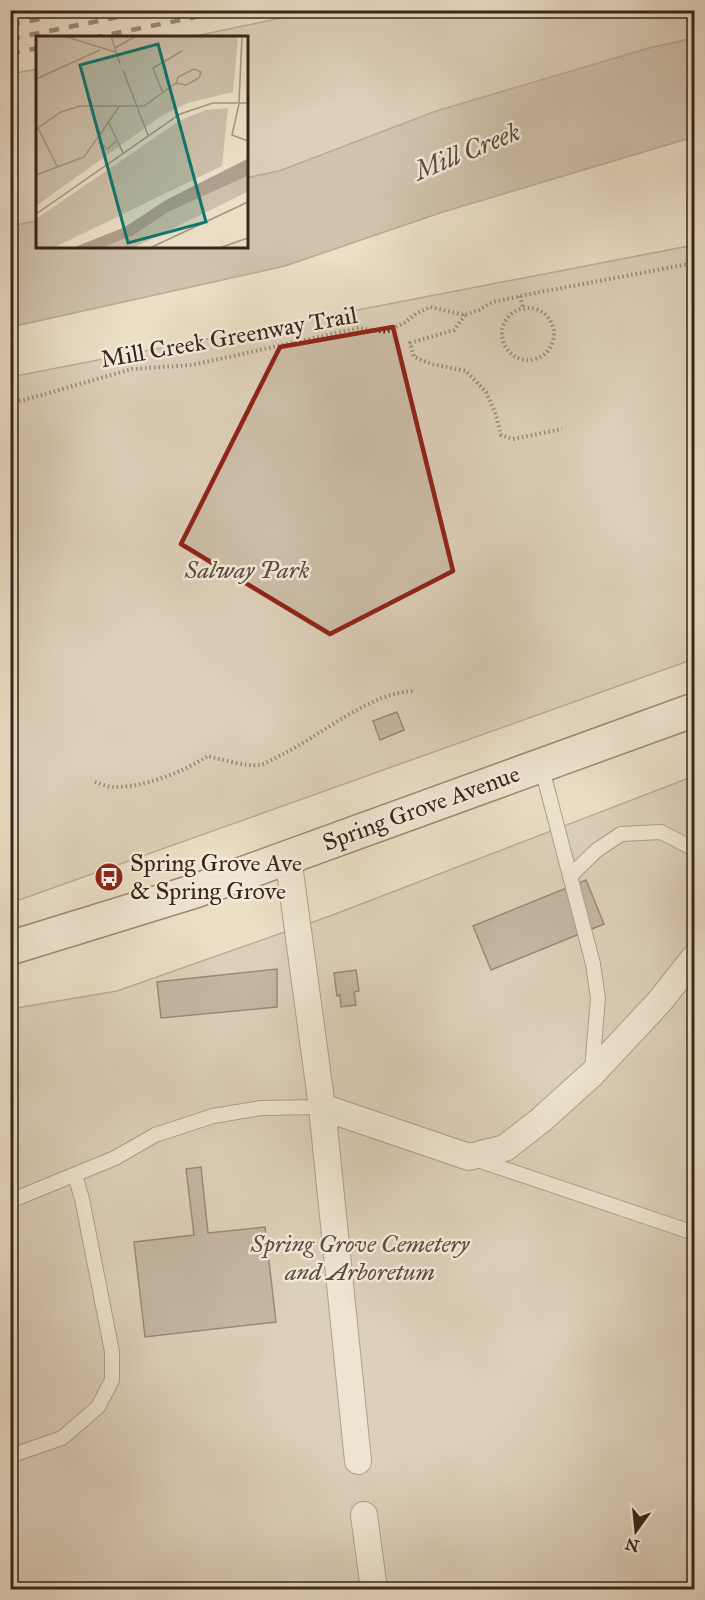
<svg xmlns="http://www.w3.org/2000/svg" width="705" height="1600" font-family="'IM FELL Great Primer',serif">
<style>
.green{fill:#cdbfa9;stroke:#847262;stroke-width:1.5}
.water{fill:#af9f8c;stroke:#806e5e;stroke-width:1.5}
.building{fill:#968573;stroke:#3a241a;stroke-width:1.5}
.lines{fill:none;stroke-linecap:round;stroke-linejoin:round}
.minor-tunnel{stroke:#c8baa4;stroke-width:26;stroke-dasharray:26 13;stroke-linecap:butt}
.service-casing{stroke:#665345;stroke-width:16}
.minor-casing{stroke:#665345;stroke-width:28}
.secondary-casing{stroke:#3a241a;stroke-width:36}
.path{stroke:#3a241a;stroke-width:4;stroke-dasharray:1.5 3;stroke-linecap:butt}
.service{stroke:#f2eada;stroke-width:14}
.minor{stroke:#f2eada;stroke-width:26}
.secondary{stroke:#f2eada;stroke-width:33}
.rail{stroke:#3a241a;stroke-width:4.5;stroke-dasharray:10 10;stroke-linecap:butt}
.marked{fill:none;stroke:#8f2418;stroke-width:4.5;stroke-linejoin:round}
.labels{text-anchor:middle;stroke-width:5;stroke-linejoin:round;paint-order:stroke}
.street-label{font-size:24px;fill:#3a241a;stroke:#f2eada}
.park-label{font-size:24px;font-style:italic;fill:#5f4b3e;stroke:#f2eada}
.poi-label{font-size:24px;fill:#3a241a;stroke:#f2eada;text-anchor:start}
.water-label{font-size:26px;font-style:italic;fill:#5d493c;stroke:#f2eada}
.inset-road{fill:none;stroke:#a49481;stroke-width:1.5}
.view{fill:#0f766e;fill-opacity:0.15;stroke:#0f766e;stroke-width:3}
.inset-edge{fill:none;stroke:#3a241a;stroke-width:3}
</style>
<rect width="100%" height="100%" fill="#ebdfc6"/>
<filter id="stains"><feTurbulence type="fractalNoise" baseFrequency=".00333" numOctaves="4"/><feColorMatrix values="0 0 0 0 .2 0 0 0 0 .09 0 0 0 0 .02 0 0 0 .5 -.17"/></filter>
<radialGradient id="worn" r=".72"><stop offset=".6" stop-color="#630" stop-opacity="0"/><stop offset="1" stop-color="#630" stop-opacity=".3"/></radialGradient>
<g class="green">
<path d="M314,11h380v27l-45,10 -370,123 -33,7v-140h-60z"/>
<path d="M37,69v152l-26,5v-152z"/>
<path d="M694,245v414l-683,244 -1,-526z"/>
<path d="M694,776v813h-683v-580l106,-18 213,-75z"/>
</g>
<path class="water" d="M694,38v99l-251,75 -158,54 -274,61v-101l26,-5 1,25h208v-68l33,-7 157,-60 213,-63z"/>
<g class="building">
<path d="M397,712l7,18 -24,10 -7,-19z"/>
<path d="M586,880l18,44 -113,46 -18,-44z"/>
<path d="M277,969v38l-116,11 -4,-36z"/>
<path d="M356,970l3,21 -5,1 2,13 -15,2 -1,-12 -3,1 -3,-23z"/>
<path d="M201,1167l7,66 57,-6 11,95 -131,15 -11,-95 60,-7 -8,-66z"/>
</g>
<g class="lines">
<path class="minor-tunnel" d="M358,1461l6,54"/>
<g class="service-casing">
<g id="service">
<path d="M541,765l52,199 5,34 -6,72"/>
<path d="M571,875l26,-25 24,-16 40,-2 33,17"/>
<path d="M475,1159l219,74"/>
<path d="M10,1201l105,-43 40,-23 58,-19 48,-8 61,-1"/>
<path d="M10,1456l52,-18 36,-31 14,-27v-28l-30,-153 -7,-24"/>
</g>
</g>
<g class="minor-casing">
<g id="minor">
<path d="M288,857l34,250 36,354"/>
<path d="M322,1107l147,50 36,-9 36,-28 51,-46 68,-73 34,-43"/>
<path d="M364,1515l10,75"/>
</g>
</g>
<g class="secondary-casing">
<path id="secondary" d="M10,948l185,-57 499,-181"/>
</g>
<g class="path">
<path d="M520,296l3,12"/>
<circle cx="528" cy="334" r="26"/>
<path d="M465,315l-11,15 -44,13 4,14 18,7 34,7 20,21 9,20 6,23 12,4 49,-10"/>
<path d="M10,402l14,-2 108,-31 60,-4 167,-37 27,4 18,-9 13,-10 13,-6 35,8 14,-5 14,-8 42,-9 159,-30"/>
<path d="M95,782c6,2 13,5 18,5 30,1 70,-15 95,-31 11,3 40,11 50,9 8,-1 17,-7 25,-11 37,-18 89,-63 132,-63"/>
</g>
<use href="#service" class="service"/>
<use href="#minor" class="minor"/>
<use href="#secondary" class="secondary"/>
<g class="rail">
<path d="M10,25l73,-15"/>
<path d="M92,38l138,-28"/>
<path d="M10,39l142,-29"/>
<path d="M10,54l28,-6"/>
</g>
</g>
<path d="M0 0H705V1600H0ZM393,327l60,244 -123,63 -149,-90 99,-197z" fill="#ebdfc6" fill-opacity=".55" fill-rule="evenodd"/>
<path class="marked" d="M393,327l60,244 -123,63 -149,-90 99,-197z"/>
<defs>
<g id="bus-disc" transform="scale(1.5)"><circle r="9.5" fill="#8f2418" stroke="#f2eada"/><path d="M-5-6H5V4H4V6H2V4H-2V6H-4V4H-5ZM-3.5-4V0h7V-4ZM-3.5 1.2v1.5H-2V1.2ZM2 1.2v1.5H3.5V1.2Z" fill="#fff"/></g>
</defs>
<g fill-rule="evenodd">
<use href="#bus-disc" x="109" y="877"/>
</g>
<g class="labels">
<g class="street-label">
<text transform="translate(229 337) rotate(-10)" y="8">Mill Creek Greenway Trail</text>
<text transform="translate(421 808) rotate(-20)" y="8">Spring Grove Avenue</text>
</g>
<g class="park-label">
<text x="247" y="578">Salway Park</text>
<text x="360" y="1252">Spring Grove Cemetery<tspan x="360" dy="28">and Arboretum</tspan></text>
</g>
<g class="poi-label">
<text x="130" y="871">Spring Grove Ave<tspan x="130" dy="28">&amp; Spring Grove</tspan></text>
</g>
<g class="water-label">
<text transform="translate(467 151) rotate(-22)" y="9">Mill Creek</text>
</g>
</g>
<g transform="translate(36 36)">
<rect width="212" height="212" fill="#ebdfc6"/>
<path d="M0,0h202l-5,56 -45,11 -25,12 -127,91zM192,72l-6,58 -167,81h-19v-28l143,-98 26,-11zM211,140v16l-112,55h-31l28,-11 38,-25 60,-31z" fill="#cdbfa9"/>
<path d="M211,123v17l-77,35 -38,25 -28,11h-29l50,-20 41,-27z" fill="#af9f8c"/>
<path class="inset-road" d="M28,0l51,16M75,0l9,28M79,12l21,-12M87,34l25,65M0,43l64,-29M127,57l-10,-25 29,-17M203,67l3,-67M203,68l-7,31 16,6M72,85l15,32M2,92l19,38M0,93l25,-17 19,-6h64l32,-23 10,2 13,-7 2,-6 -7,-3 -16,8 -2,6M62,106l10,7 8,-8M0,139l48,-18 35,-50M0,178l144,-100 33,-11h35M116,211l96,-45M186,211l26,-9"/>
<path class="view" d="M122,8l48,178 -78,21 -48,-178z"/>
<rect width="212" height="212" class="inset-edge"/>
</g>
<rect width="705" height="1600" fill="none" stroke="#ebdfc6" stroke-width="36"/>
<rect x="12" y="12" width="681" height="1576" fill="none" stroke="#3a241a" stroke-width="3"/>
<rect x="18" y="18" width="669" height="1564" fill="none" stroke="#3a241a" stroke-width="1.5"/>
<g transform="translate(636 1531) rotate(195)" stroke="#f2eada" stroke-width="4.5" paint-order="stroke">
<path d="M0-4.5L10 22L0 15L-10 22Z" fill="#3a241a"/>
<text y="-9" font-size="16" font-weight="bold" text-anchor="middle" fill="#3a241a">N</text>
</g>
<rect width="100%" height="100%" filter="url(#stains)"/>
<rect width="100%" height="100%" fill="url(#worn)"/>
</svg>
